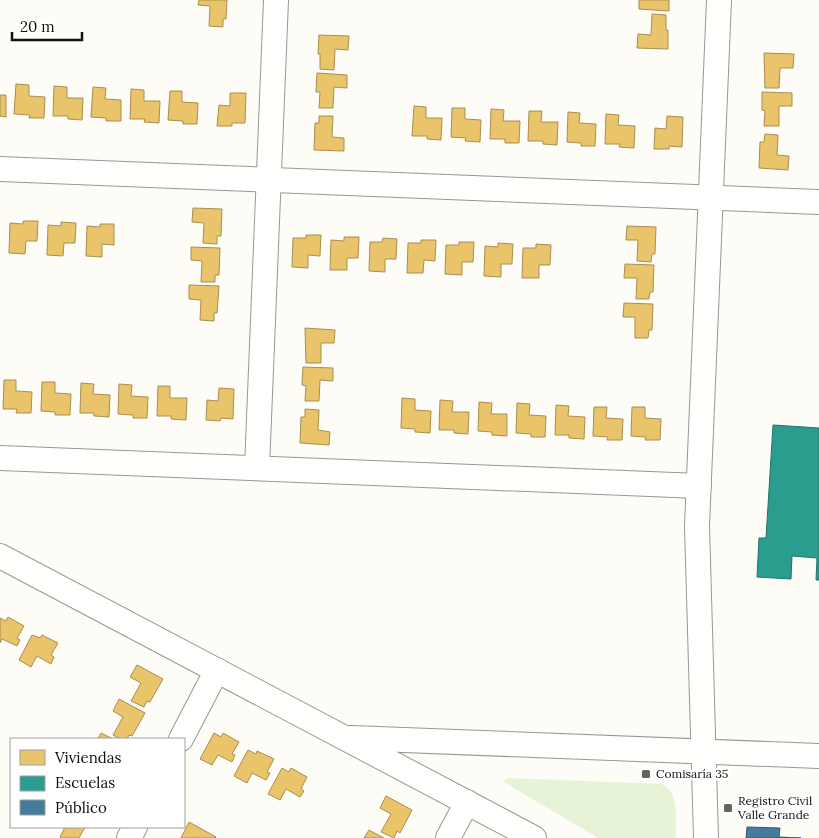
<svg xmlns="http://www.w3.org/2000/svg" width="819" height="838" font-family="Lora,serif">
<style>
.green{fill:#e7f3d7}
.homes{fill:#e9c46a;stroke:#a88e4f}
.schools{fill:#2a9d8f;stroke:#227369}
.public{fill:#457b9d;stroke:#355b73}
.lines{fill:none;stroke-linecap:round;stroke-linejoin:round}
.minor-casing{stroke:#979795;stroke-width:26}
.minor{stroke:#fffffe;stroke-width:24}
.poi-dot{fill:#646362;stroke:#fff;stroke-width:2}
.labels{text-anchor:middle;stroke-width:5;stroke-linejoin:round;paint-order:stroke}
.poi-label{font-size:12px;fill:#111;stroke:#fff;text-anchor:start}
</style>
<rect width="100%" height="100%" fill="#fdfcf7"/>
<path class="green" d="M508,778l153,6c20,8 14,37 15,54h-78l-94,-56v-2z"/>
<g class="homes">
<path d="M199,0h28l-1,19h-3v8l-14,-1 1,-20 -12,-1z"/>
<path d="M639,0h30v11l-30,-2z"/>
<path d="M652,14l14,1v15h2v19l-31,-1 1,-14 13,1z"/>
<path d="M319,35l30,1 -1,14 -13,-1 -1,21 -14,-1v-15h-2z"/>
<path d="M764,53l30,1 -1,14h-13l-1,20h-14z"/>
<path d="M317,73l30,2v13l-13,-1 -1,21h-14l1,-16h-4z"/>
<path d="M16,84l13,1v11l16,1 -1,21h-15l1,-3 -16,-1z"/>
<path d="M54,86l13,1v11h16l-1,22 -14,-1v-3h-15z"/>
<path d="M93,87l13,1 -1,11 16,1v21h-15v-3l-15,-1z"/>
<path d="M131,89l13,1v11h16l-1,22 -15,-1 1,-3h-15z"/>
<path d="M170,91h12v11l16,1 -1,21h-14v-3l-15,-1z"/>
<path d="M762,92l30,1v13h-13v20h-15l1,-15 -3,-1z"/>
<path d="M230,93h16l-1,30h-13v3h-15l2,-21 11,1z"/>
<path d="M0,95h6v22l-6,-1z"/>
<path d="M414,106l12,1v11h16l-1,22 -14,-1v-3h-15z"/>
<path d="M452,108h13v11l16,1 -1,22 -15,-1 1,-3 -15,-1z"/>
<path d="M491,109l13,1 -1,11h17l-1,22h-14v-4h-15z"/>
<path d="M529,111h13l-1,11h17l-1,23 -14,-1v-3h-15z"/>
<path d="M568,112l12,1 -1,10 17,1 -1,22h-14v-3l-14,-1z"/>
<path d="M606,114l13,1 -1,10 17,1 -1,22 -15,-1 1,-3h-15z"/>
<path d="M319,116h14l-1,21 12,1v13l-30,-1 1,-27h4z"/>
<path d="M667,116l16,1 -1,30 -13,-1v3h-15l1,-21 11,1z"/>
<path d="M765,134l13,1 -1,20 12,1 -1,14 -29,-2 1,-26h4z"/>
<path d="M193,208l29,1 -1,27h-4v8l-14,-1 1,-20 -12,-1z"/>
<path d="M23,221h15l-1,20h-11l-1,13 -16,-1 1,-30 13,1z"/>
<path d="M61,222l15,1 -1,20h-11l-1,13 -16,-1 1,-30 13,1z"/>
<path d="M100,224h14v21l-12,-1v13l-16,-1 1,-30 13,1z"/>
<path d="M627,226l29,1 -1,27h-3l-1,8 -14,-1 1,-21h-12z"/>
<path d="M306,235h15l-1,21 -12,-1v13l-16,-1 1,-29h13z"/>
<path d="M344,237h15l-1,21h-11v12h-17l1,-30 13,1z"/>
<path d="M383,238l14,1 -1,20h-11v13l-16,-1 1,-29h12z"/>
<path d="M421,240h15l-1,21 -11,-1 -1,13h-16l1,-30h13z"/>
<path d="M459,242h15l-1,20h-11v13l-17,-1 1,-29h13z"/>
<path d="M498,243l15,1 -1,20h-11v13l-17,-1 1,-30 13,1z"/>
<path d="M536,244l15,1 -1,20h-11v13h-17l1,-30h13z"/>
<path d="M191,247l29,1 -1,27h-4v7h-14l1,-21 -11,-1z"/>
<path d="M625,264l29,1 -1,27h-3l-1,7h-13l1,-21h-13z"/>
<path d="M189,285l30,1 -2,27h-3v8l-14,-1 1,-20 -12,-1z"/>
<path d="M624,303l29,1 -1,26h-3l-1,8h-13v-21h-12z"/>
<path d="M305,328l30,2 -1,13h-13v20h-15z"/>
<path d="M303,367l30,1v13l-13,-1 -1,21h-14l1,-15 -4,-1z"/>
<path d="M4,380h12v11l16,1 -1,21h-15l1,-4h-14z"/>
<path d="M42,382h13v11l16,1 -1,21h-15v-3l-14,-1z"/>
<path d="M81,383l13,1 -1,10 17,1 -1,22 -15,-1v-3h-14z"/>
<path d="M119,384l13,1 -1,11 17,1 -1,21h-14v-3l-15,-1z"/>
<path d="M158,386h12v12h17l-1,22 -15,-1v-3h-14z"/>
<path d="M219,388l15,1 -1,30 -12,-1 -1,3 -14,-1 1,-20 11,1z"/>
<path d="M402,398l13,1v11l16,1 -1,22 -15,-1v-3l-14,-1z"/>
<path d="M440,400l13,1 -1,11h17l-1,22 -14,-1v-3h-15z"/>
<path d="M479,402l13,1 -1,11h16v22l-15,-1v-3l-14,-1z"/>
<path d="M517,403l13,1 -1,11 17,1 -1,21h-14v-3l-15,-1z"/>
<path d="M556,405l13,1 -1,10 17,1 -1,22 -15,-1v-3h-14z"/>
<path d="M594,407h13l-1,11 17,1 -1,21h-15l1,-3 -15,-1z"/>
<path d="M632,407h13v11l16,1 -1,21h-15l1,-3 -15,-1z"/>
<path d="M305,409l14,1 -1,20 12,2 -1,13 -29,-2 1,-26h4z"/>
<path d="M8,617l16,9 -7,12 3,2 -3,6 -15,-7 -2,4v-25l6,3z"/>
<path d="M32,635l8,3 2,-3 16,8 -7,12 3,2 -3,7 -14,-8 -6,11 -12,-7z"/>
<path d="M137,665l26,14 -13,23 -3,-1 -3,6 -13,-6 10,-18 -11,-6z"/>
<path d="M119,699l26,14 -13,23 -3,-1 -2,4h-6l-8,-4 10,-18 -10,-6z"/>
<path d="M101,733l12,6h-15z"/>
<path d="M214,733l7,4 2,-4 16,9 -7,12 3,1 -3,7 -14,-7 -6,10 -12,-6z"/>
<path d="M248,750l8,4 1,-3 17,8 -7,13 3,1 -4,7 -14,-7 -5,10 -13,-7z"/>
<path d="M282,768l7,4 2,-4 16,9 -6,12 3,2 -4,6 -14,-8 -6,11 -12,-6z"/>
<path d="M386,796l26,14 -12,23 -3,-2 -3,7 -13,-6 10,-18 -11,-6z"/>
<path d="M189,822l27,15 -1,1h-34z"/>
<path d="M65,827h20l-6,11h-18l-1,-1z"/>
<path d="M369,830l15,8h-20z"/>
</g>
<path class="schools" d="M773,425l46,3v152h-3l1,-22 -25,-2 -1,23 -34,-2 2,-39h7z"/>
<path class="public" d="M747,827l33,1 -1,9 22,1h-55z"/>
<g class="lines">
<g class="minor-casing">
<g id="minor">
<path d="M0,169l819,33"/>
<path d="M0,458l699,28"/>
<path d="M257,468l19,-468"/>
<path d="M0,556l534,282"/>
<path d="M351,738l468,18"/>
<path d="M181,739l36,-69"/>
<path d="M129,838l6,-11"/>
<path d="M448,838l19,-36"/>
<path d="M706,838l-9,-312 22,-526"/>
</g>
</g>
<use href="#minor" class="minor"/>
</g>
<g class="poi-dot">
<rect x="641" y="769" width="10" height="10" rx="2.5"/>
<rect x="723" y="803" width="10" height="10" rx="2.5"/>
</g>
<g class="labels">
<g class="poi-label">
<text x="656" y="778">Comisaría 35</text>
<text x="738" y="805">Registro Civil<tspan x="738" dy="14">Valle Grande</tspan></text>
</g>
</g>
<rect x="10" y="738" width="175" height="90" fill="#ffffff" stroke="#a0a0a0"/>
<rect x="20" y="750" width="25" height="15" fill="#e9c46a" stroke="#a0a0a0"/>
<text x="55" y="763" font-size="15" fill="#111111">Viviendas</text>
<rect x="20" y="776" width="25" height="15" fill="#2a9d8f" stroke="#a0a0a0"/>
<text x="55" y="788" font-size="15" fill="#111111">Escuelas</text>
<rect x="20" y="800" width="25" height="15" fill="#457b9d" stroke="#a0a0a0"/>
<text x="55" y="813" font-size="15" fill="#111111">Público</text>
<path d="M12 32v8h70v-8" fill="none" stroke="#111111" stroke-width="2.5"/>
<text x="20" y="32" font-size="15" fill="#111111" stroke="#ffffff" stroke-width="4" paint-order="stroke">20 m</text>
</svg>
